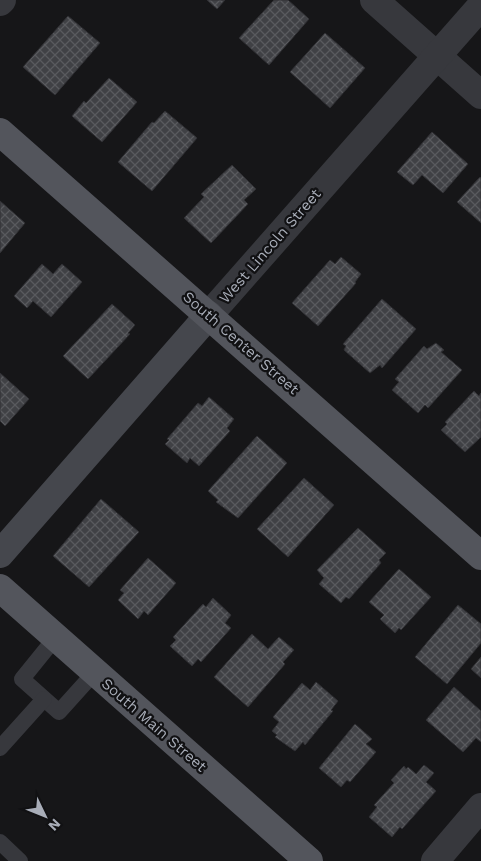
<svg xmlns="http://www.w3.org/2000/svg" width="481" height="861" font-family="'Work Sans',sans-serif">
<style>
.building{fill:url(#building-cross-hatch);stroke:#303034}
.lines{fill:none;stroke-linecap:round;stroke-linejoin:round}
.lane{stroke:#37383d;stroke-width:16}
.street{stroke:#37383d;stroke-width:28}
.secondary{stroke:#45474d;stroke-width:28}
.primary{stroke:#53555c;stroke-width:28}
.labels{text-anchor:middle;stroke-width:4.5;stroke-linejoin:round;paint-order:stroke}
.street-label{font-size:15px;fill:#a8adb8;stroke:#111113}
</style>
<defs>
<pattern id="building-cross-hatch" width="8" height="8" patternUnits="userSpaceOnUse" patternTransform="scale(1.25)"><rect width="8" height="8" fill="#404145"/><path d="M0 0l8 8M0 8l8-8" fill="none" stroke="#595a5e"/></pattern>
</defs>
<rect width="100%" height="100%" fill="#161618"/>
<g class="building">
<path d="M207,0h18l-8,9z"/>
<path d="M274,0h14l21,19 -40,46 -30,-27z"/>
<path d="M68,16l32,27 -45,52 -32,-28z"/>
<path d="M325,33l40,35 -35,40 -40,-36z"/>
<path d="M109,78l28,24 -35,40 -30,-26 12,-15 2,2z"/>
<path d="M165,111l32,27 -45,53 -34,-29 34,-40 2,1z"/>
<path d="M432,132l36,32 -25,29 -21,-18 -9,10 -16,-13z"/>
<path d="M232,165l24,24 -12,11 4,4 -37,39 -27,-25 20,-21 -3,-3z"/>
<path d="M480,177l1,1v45l-24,-21z"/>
<path d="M0,201l25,22 -25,30z"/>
<path d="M341,257l20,17 -6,8 1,1 -38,43 -26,-23 38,-43 5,4z"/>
<path d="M42,264l11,10 9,-10 20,18 -31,35 -18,-16 -6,7 -13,-12z"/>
<path d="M382,299l34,30 -34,39 -2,-3 -10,8 -26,-23 2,-4 -3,-2z"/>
<path d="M112,304l23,21 -7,8 2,1 -42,45 -25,-23z"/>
<path d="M436,343l8,7 -3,2 21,18 -34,38 -3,-3 -7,8 -26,-23 7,-8 -4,-3 29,-33 3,3z"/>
<path d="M0,373l29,26 -24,27 -5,-5z"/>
<path d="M474,391l5,5 2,-3v44l-16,15 -24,-22 6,-6 -2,-2z"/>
<path d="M209,397l25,22 -7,9 3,3 -31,35 -9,-8 -3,5 -22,-19 4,-4 -2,-1 31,-36 4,3z"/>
<path d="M257,436l30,27 -49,55 -22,-16 2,-2 -10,-9z"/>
<path d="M304,478l30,27 -46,52 -31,-28z"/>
<path d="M101,499l38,33 -50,55 -36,-31z"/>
<path d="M358,528l28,25 -7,7 2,3 -32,36 -3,-2 -5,6 -22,-19 5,-6 -7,-8z"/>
<path d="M148,558l28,25 -28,32 -4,-4 -6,8 -20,-19 6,-7 -4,-3z"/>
<path d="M399,569l32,28 -30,33 -2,-2 -4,5 -15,-14 4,-4 -15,-13z"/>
<path d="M213,598l18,17 -6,8 6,5 -30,34 -3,-3 -6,7 -22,-20 6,-6 -3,-3 30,-33 3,3z"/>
<path d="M458,605l23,19v19l-34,41 -32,-27z"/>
<path d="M252,634l16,15 11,-12 15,13 -11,12 2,2 -37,43 -34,-30z"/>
<path d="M481,657v21l-10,-9z"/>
<path d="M316,682l22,19 -7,9 2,1 -28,34 -2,-3 -8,9 -20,-14 2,-2 -5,-4 7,-9 -6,-5 29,-34 8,7z"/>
<path d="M454,687l27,24v31l-5,-4 -13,14 -37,-32z"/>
<path d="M355,724l17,15 -6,5 10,8 -26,30 -3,-2 -6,7 -22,-19z"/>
<path d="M424,765l10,8 -8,9 10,9 -34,38 -2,-2 -8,10 -23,-20 8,-10 -3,-2 20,-22 -3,-3 13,-14 2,3 2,-2 8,7z"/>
</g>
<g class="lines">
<g class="lane">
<path d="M56,637l-34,42 37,33 36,-40"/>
<path d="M0,748l44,-49"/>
<path d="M0,842l20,19"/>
</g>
<g class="street">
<path d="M374,0l107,95"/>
<path d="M0,2l2,-2"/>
<path d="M209,315l272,-309"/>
<path d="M435,861l46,-54"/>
</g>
<path class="secondary" d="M0,554l209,-239"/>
<g class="primary">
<path d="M0,132l481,424"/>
<path d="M0,588l309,273"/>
</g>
</g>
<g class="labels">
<g class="street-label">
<text transform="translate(270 246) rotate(-49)" y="5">West Lincoln Street</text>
<text transform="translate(241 343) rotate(41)" y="5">South Center Street</text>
<text transform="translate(154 725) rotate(41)" y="5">South Main Street</text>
</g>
</g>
<g transform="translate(45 816) rotate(133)" stroke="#111113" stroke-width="4" paint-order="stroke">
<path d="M0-4L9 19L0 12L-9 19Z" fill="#a8adb8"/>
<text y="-8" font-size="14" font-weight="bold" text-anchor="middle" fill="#a8adb8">N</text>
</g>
</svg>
